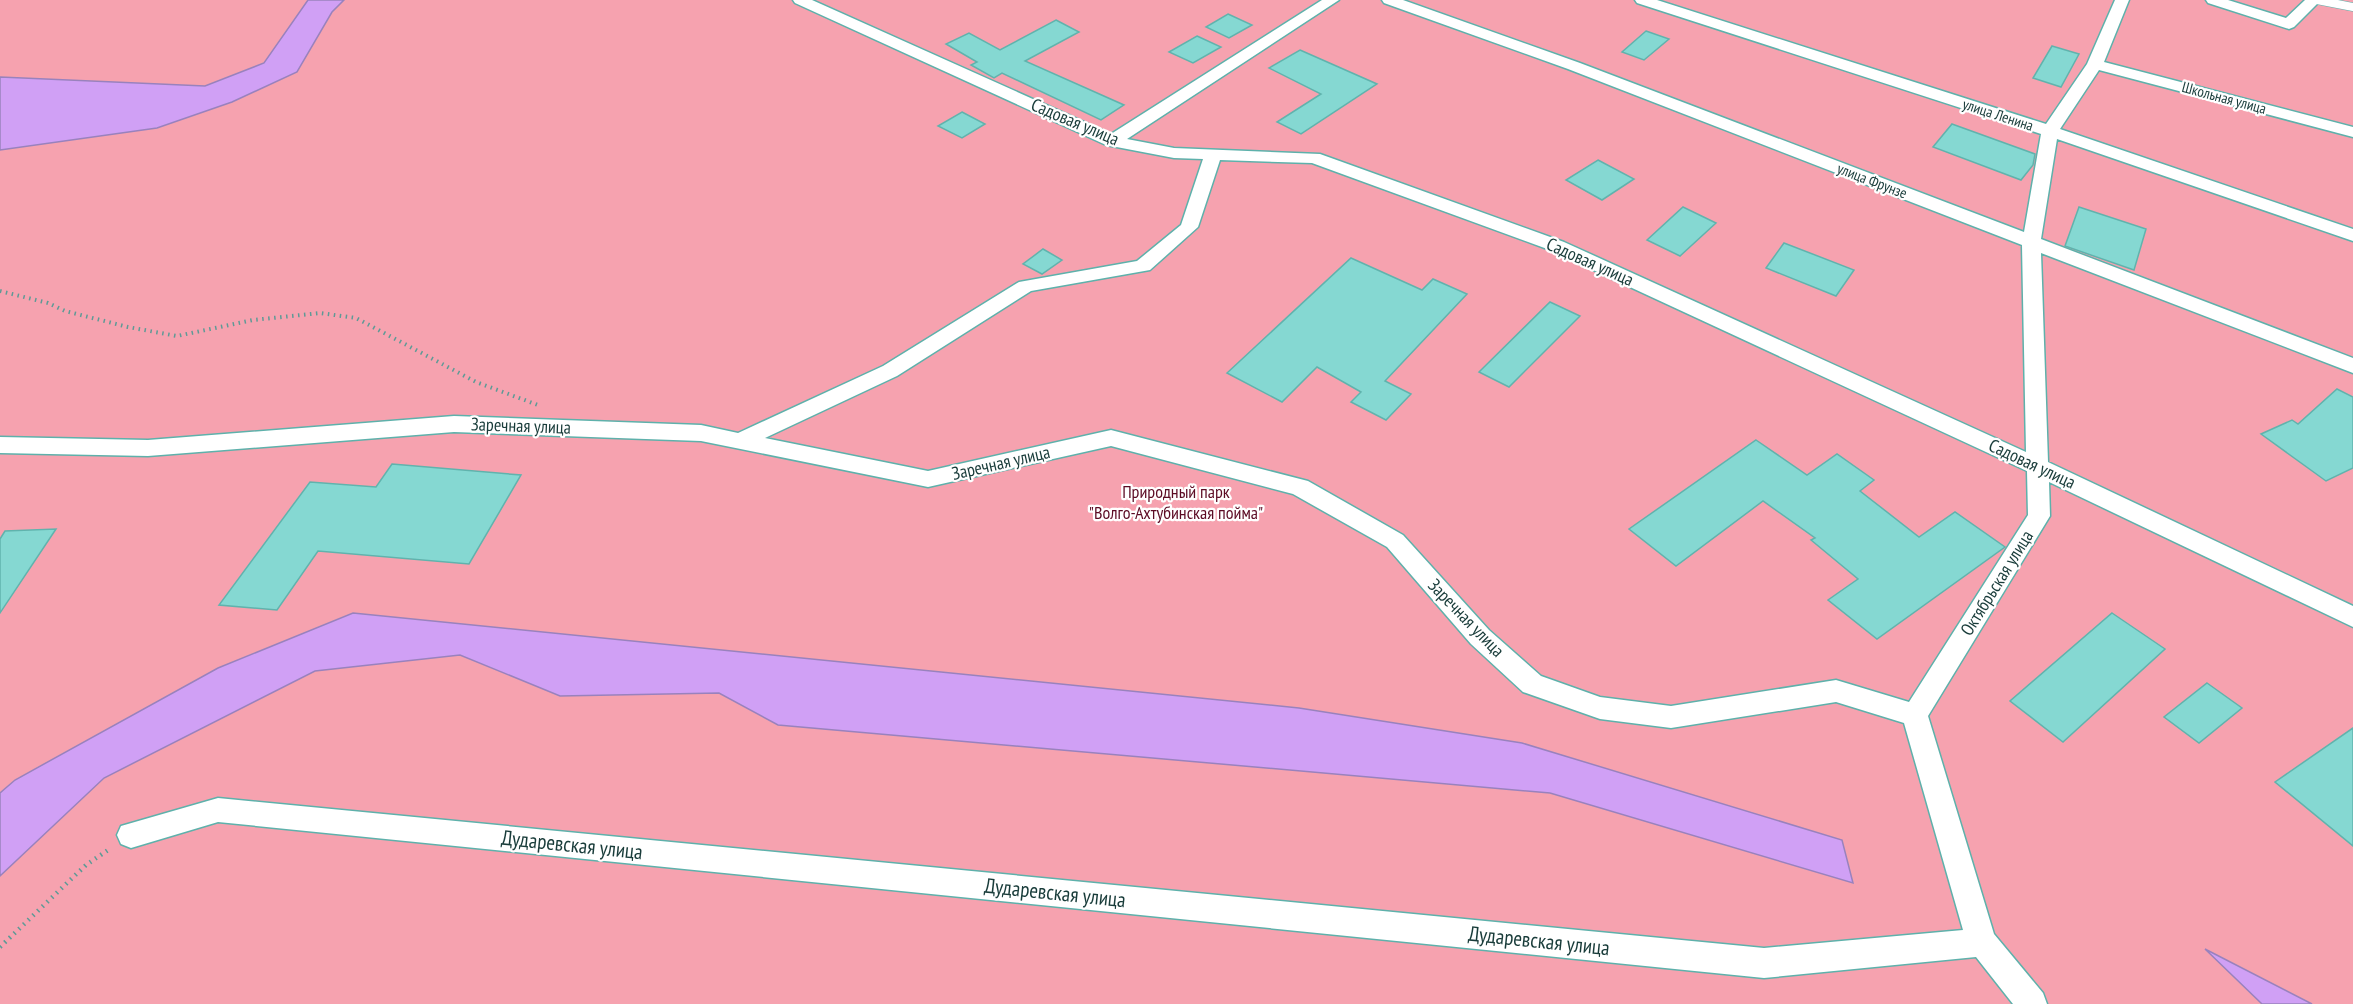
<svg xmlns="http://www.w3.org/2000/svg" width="2353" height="1004" font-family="'PT Sans Narrow',sans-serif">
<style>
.green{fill:#f6a2af}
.water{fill:#d0a0f5;stroke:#9982bd;stroke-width:1.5}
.building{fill:#85d8d2;stroke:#60b3ad;stroke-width:1.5}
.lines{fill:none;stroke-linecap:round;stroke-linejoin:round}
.lane-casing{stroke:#5eb1ab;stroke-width:9}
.street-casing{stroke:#5eb1ab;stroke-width:3}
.path-far1{stroke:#5e9a96;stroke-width:4;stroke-dasharray:1.5 4.5;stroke-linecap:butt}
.path{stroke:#5e9a96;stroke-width:4.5;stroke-dasharray:1.5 5;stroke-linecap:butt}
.lane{stroke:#fff;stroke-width:8}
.street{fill:#fff;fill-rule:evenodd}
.labels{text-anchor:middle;stroke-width:4.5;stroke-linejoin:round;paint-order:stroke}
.far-street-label{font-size:15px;fill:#193c3a;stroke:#fff}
.street-label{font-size:18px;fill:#193c3a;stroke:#fff}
.park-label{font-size:18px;fill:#5c0b24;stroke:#fff}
.near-street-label{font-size:21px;fill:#193c3a;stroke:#fff}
</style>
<rect width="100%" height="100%" fill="#9ff2ec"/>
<rect class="green" x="0" y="0" width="2353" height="1004"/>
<g class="water">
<path d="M308,0h36l-12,12 -35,60 -65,30 -75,26 -157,22v-73l205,9 59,-23z"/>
<path d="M353,613l946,95 223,35 320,97 11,43 -303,-90 -772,-68 -59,-32 -159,3 -100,-41 -145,16 -211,107 -104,98v-83l15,-13 203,-112z"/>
<path d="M2205,949l107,55h-50z"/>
</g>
<g class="building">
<path d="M1228,14l24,11 -23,13 -23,-11z"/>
<path d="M1056,20l23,12 -54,29 99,44 -23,15 -99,-47 -8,5 -23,-13 6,-3 -31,-18 23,-11 31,17z"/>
<path d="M1646,31l23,8 -25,21 -22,-8z"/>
<path d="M1197,36l24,11 -28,16 -24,-11z"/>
<path d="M2052,46l27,8 -18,33 -28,-9z"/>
<path d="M1300,50l77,34 -76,50 -24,-12 44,-28 -52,-26z"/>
<path d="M962,112l23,12 -23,14 -24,-12z"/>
<path d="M1952,124l83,30 -2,11 -12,15 -88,-33z"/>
<path d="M1598,160l36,19 -32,21 -36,-20z"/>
<path d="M1683,207l33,16 -36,33 -33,-16z"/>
<path d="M2079,207l67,22 -12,41 -69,-24z"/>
<path d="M1784,243l70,27 -18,26 -70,-28z"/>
<path d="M1043,249l19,11 -20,14 -19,-10z"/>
<path d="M1351,258l71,32 11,-11 34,15 -82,87 26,13 -25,26 -35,-18 10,-10 -44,-25 -35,35 -55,-29z"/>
<path d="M1550,302l30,14 -71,71 -30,-15z"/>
<path d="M2337,389l16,8v71l-27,13 -65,-47 31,-14 6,4z"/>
<path d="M1756,440l51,35 30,-21 37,26 -14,11 59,46 36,-25 50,35 -128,92 -49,-39 30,-21 -47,-39 4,-2 -52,-37 -87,65 -47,-37z"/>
<path d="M392,464l129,11 -52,89 -151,-13 -41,59 -58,-5 91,-123 66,5z"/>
<path d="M56,529l-56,84v-74l5,-8z"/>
<path d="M2112,613l53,36 -102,93 -53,-41z"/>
<path d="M2207,683l35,25 -43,35 -35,-26z"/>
<path d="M2353,728v118l-78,-64z"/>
</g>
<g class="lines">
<g class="lane-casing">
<path id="lane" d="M2317,0l36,7"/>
</g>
<g class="street-casing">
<g id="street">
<path d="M793,0h19l299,134 211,-134h17l-212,139 47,9 146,6 244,88 462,210 -4,-207 -454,-176 -184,-66 -2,-3h21l177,63 444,169 17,-98 -404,-131 -2,-3h22l389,124 41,-60 28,-64h14l-25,62 249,65v10l-254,-67 -39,59 293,100v12l-296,-102 -16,100 312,119v15l-312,-120 7,209 305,144v21l-304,-145 1,34 -122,200 66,218 49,59 4,11h-34l-37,-47 -212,21 -1546,-156 -87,26 -10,-4 -4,-9 4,-9 97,-28 1546,150 199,-18 -59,-207 -68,-21 -165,26 -71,-9 -77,-27 -52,-48 -84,-97 -94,-53 -182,-48 -183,41 -227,-46 -247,-9 -306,24 -148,-3v-16l148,3 306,-24 247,9 37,8 145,-67 136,-84 118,-21 44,-36 22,-66 -29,-1 -68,-13 -311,-142zM1220,160l92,3 238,87 477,221 1,44 -119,187 -73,-22 -165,26 -71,-9 -59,-21 -52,-46 -86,-95 -95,-54 -197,-51 -183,41 -163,-33 132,-62 134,-85 119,-21 48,-43z"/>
<path d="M2206,0h22l58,18 19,-18h16l-27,27 -5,2 -81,-26z"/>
</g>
</g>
<path class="path-far1" d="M0,291l48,12 17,8 63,16 49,9 76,-16 67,-7 36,5 120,64 62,23"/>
<path class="path" d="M0,947l86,-82 25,-17"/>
<use href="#lane" class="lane"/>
<use href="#street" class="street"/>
</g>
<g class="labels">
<g class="far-street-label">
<text transform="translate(2224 98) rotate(15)" y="5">Школьная улица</text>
<text transform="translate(1998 115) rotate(18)" y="5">улица Ленина</text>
<text transform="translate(1872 181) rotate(21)" y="5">улица Фрунзе</text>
</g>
<g class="street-label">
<text transform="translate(1075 122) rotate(23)" y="6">Садовая улица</text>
<text transform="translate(1590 262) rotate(24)" y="6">Садовая улица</text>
<text transform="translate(521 426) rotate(2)" y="6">Заречная улица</text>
<text transform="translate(1001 463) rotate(-13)" y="6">Заречная улица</text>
<text transform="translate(2032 464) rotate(25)" y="6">Садовая улица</text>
<text transform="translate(1997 583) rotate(-58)" y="6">Октябрьская улица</text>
<text transform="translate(1466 618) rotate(46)" y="6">Заречная улица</text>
</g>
<g class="park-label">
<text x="1176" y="498">Природный парк<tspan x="1176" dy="21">"Волго-Ахтубинская пойма"</tspan></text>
</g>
<g class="near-street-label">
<text transform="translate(572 845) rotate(6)" y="7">Дударевская улица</text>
<text transform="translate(1055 893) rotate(6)" y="7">Дударевская улица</text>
<text transform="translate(1539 941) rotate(6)" y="7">Дударевская улица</text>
</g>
</g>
</svg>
